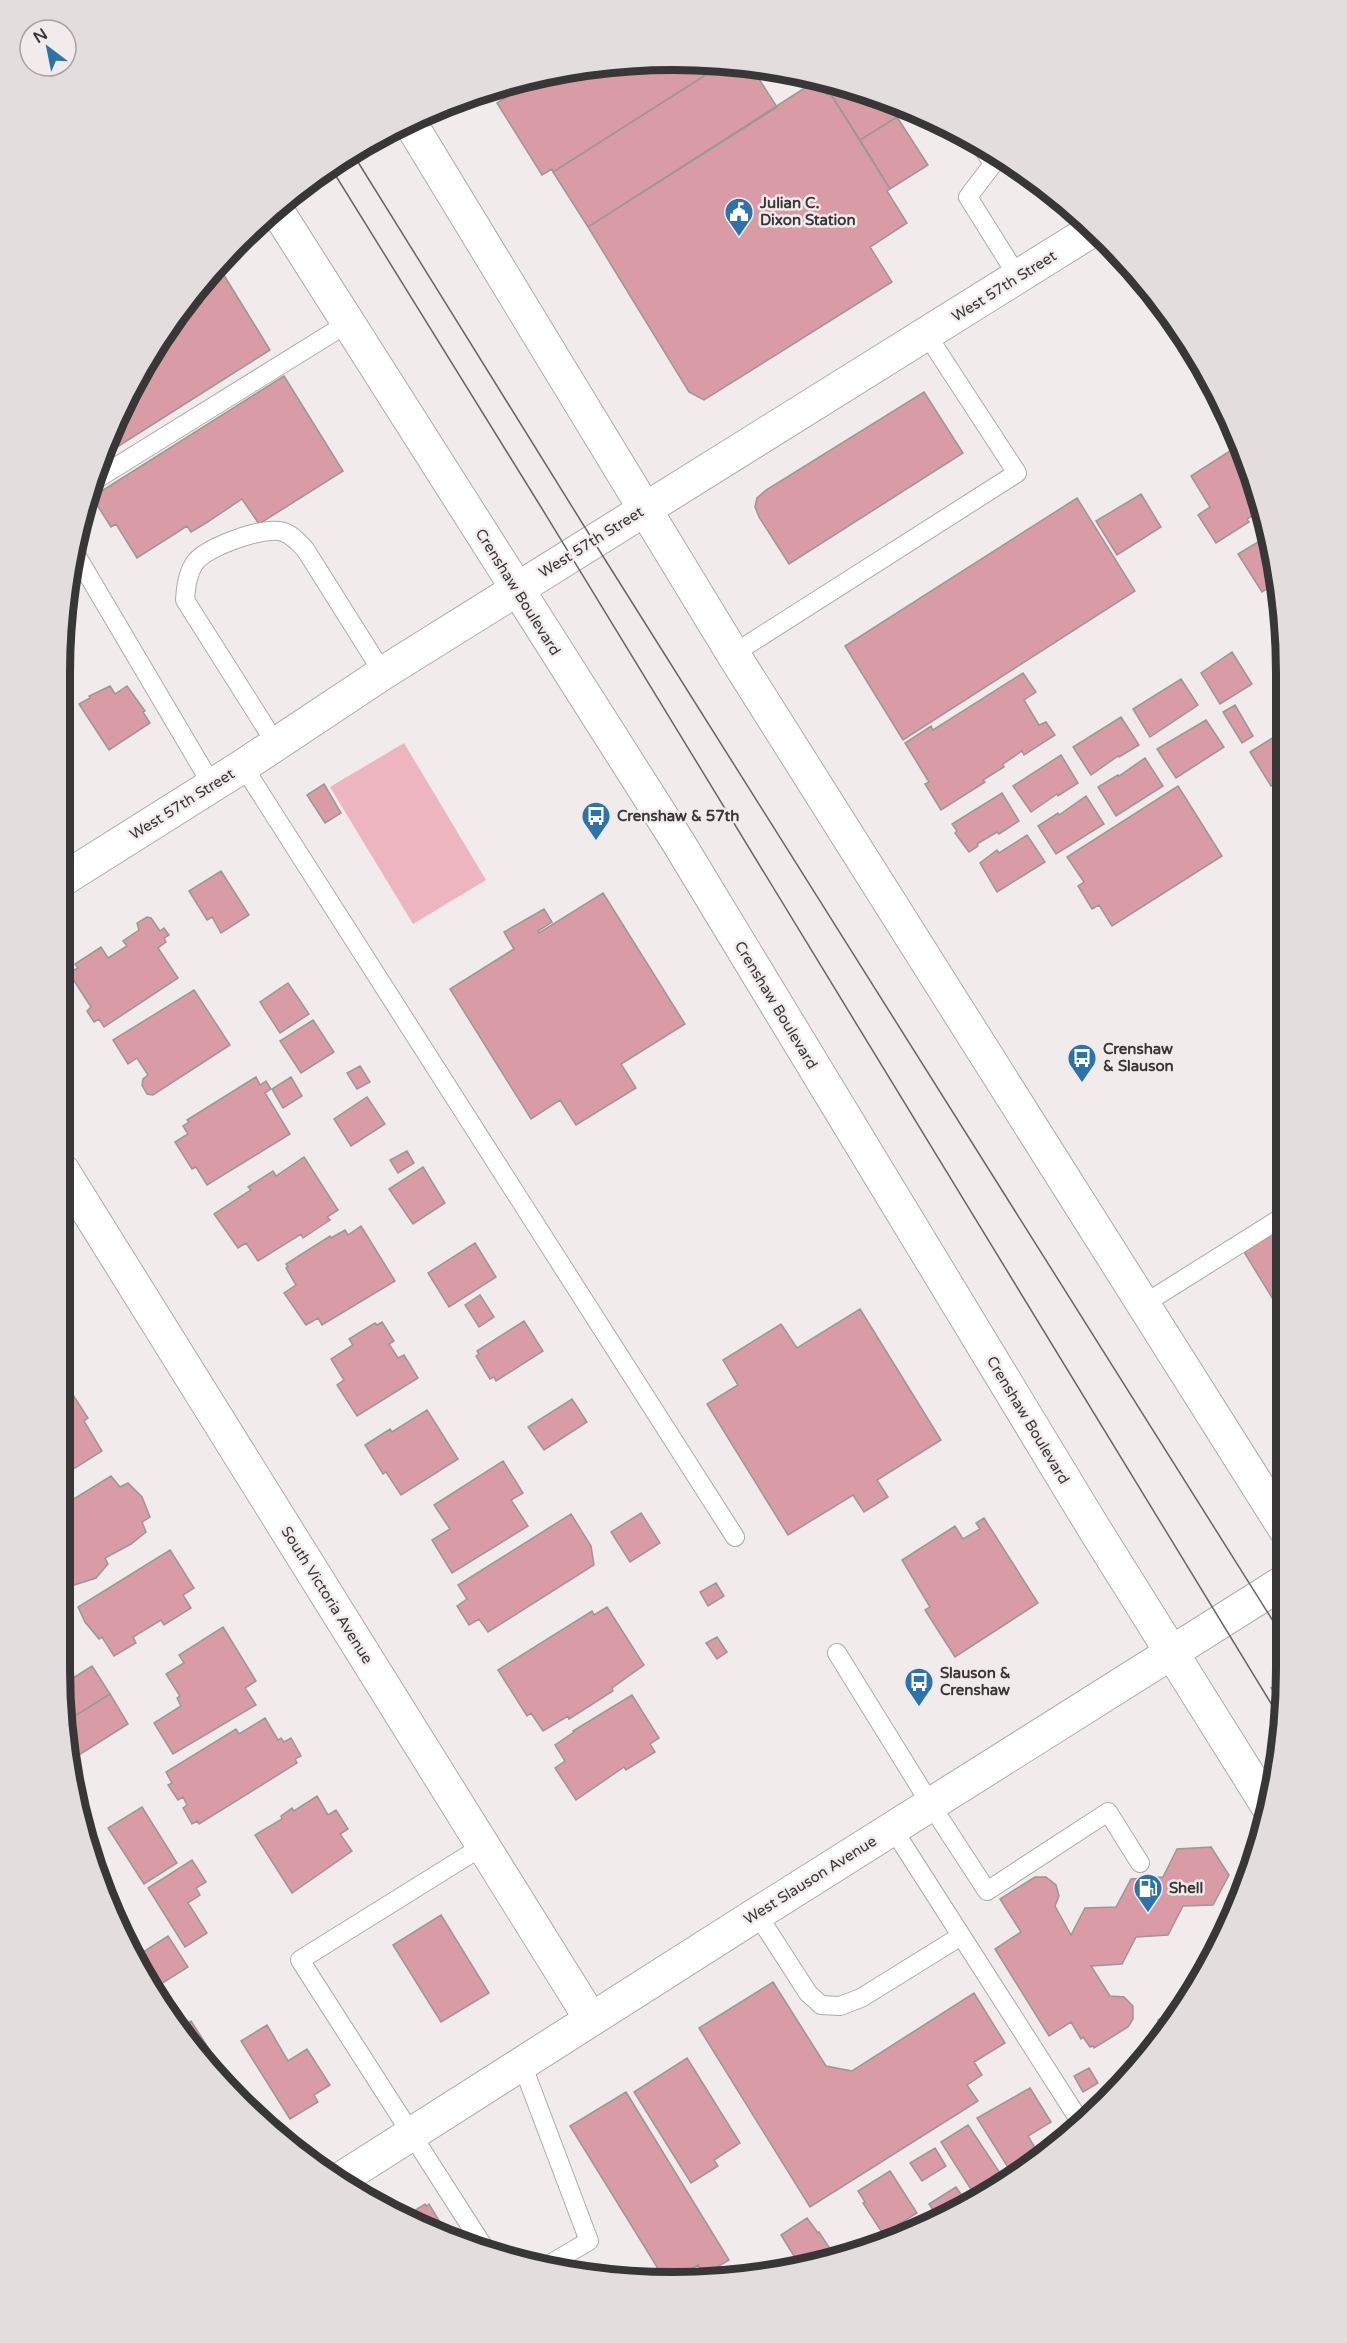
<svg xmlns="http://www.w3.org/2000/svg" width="1347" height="2343" font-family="'Varela Round',sans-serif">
<rect width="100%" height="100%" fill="#f2ebec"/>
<path fill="#edb5bf" d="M404 743 486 880 413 924 330 787Z"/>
<path fill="#d99ba6" stroke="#9c9696" stroke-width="1.5" d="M634 61 723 64 553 172 552 169 542 175 497 103 508 96 506 93 530 78Z
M723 64 750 65 777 107 588 227 553 172Z
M530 78 506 93 501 86 515 81Z
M817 80 827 95 830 93 890 189 887 191 907 223 870 247 892 282 704 400 689 392 588 227Z
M841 86 871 93 886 100 897 117 860 140 830 93Z
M897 117 928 165 890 189 860 140Z
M217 264 270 350 106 454 142 366Z
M284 376 343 471 259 524 242 499 206 523 191 532 187 526 137 558 116 524 111 527 92 497Z
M924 392 963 453 789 564 759 517 755 507 757 498 766 490Z
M1239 445 1254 476 1262 510 1247 519 1249 522 1216 543 1198 515 1210 507 1191 476Z
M1141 494 1161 527 1117 555 1096 521Z
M1077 498 1135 591 903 740 845 646Z
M1268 536 1282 594V600L1273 585 1262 592 1238 554Z
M1232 652 1252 684 1220 704 1201 673Z
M1023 673 1036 692 1024 700 1039 725 1046 722 1055 735 1024 755 1022 751 1003 764 1004 767 983 780 985 782 941 810 925 784 929 782 905 743 931 726 933 730Z
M1181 679 1198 705 1150 737 1133 709Z
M110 686 115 694 127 686 145 711 143 712 150 723 109 750 79 704 90 698 89 696Z
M1235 705 1253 736 1242 743 1223 712Z
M1121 717 1139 745 1119 757 1118 756 1091 775 1073 747Z
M1206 720 1224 747 1176 778 1157 749Z
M1282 732V779L1271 786 1250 752Z
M1061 755 1078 783 1058 796 1057 794 1031 812 1013 786Z
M1145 758 1163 786 1116 816 1098 787 1118 775 1119 776Z
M324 784 341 813 325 823 307 795Z
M1178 786 1222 856 1112 926 1099 905 1092 909 1078 886 1084 882 1067 857Z
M1002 793 1019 821 999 834 997 832 977 844 978 846 969 852 955 833 957 831 952 824Z
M1086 796 1104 824 1056 854 1038 826 1058 813 1059 815Z
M1027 835 1045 862 997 892 980 863 997 850 999 853Z
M221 871 249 915 221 933 212 917 207 920 189 891Z
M603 893 685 1024 621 1064 636 1088 576 1125 560 1100 531 1119 450 989 514 949 504 932 544 909 552 922 538 931 539 933Z
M147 917 151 918 160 931 164 928 169 935 164 938 166 942 158 948 178 978 104 1027 99 1019 94 1022 87 1011 91 1007 69 973 78 968 75 964 101 947 108 958 127 946 123 941 139 930 137 923Z
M288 983 309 1014 280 1033 260 1002Z
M194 990 230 1045 153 1095 147 1094 142 1085 143 1079 148 1075 137 1058 128 1064 113 1040Z
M313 1020 334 1052 301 1073 280 1041Z
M360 1066 370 1082 357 1089 347 1073Z
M256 1077 260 1085 266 1081 271 1089 265 1093 290 1134 207 1185 196 1167 192 1169 175 1142 188 1134 183 1126 189 1122 187 1120Z
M291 1077 302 1096 283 1108 272 1089Z
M367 1097 385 1124 351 1146 334 1119Z
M407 1151 414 1163 398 1173 390 1160Z
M304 1157 338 1210 327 1217 330 1220 303 1238 301 1234 258 1261 246 1243 238 1248 214 1214 251 1190 248 1187 273 1171 276 1176Z
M423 1167 445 1203 413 1224 389 1189Z
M361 1226 395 1281 322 1325 318 1318 306 1325 284 1293 296 1285 286 1268 288 1267 286 1264 330 1236 331 1238 345 1230 348 1235Z
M1284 1227V1317L1244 1252Z
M475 1243 496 1277 449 1307 428 1273Z
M480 1295 494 1317 479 1327 465 1305Z
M860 1309 941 1440 877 1480 888 1497 864 1512 853 1495 788 1535 707 1404 738 1385 723 1360 781 1324 797 1348Z
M524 1321 543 1351 496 1381 494 1377 490 1379 476 1356 479 1354 477 1351Z
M382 1322 394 1341 389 1344 398 1358 404 1355 418 1378 357 1416 337 1385 344 1380 331 1359 353 1345 349 1339 375 1323 377 1325Z
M73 1395 88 1418 84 1421 102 1451 64 1475V1400Z
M572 1399 587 1422 544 1450 528 1427Z
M427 1410 458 1459 401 1495 386 1472 383 1474 365 1445 390 1429 392 1432Z
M503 1461 523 1493 511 1500 528 1526 452 1573 432 1540 450 1529 434 1505Z
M111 1476 120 1487 128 1483 142 1497 150 1517 142 1522 146 1532 131 1544 105 1558 108 1564 96 1578 74 1585 65 1566 64 1505Z
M641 1513 660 1543 630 1562 611 1532Z
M571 1514 591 1546 594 1565 488 1632 479 1619 469 1625 457 1606 467 1599 458 1585Z
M984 1518 1038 1603 955 1657 925 1610 930 1607 902 1560 955 1526 963 1539 980 1529 976 1523Z
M170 1550 194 1588 183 1595 191 1608 164 1625 161 1620 133 1637 136 1643 114 1656 102 1637 99 1639 85 1622 78 1607Z
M716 1583 724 1596 708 1606 700 1592Z
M607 1607 644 1665 612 1688 613 1691 569 1719 568 1716 543 1731 531 1713 527 1716 498 1670 592 1611 594 1615Z
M223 1627 256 1681 245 1688 256 1705 173 1754 154 1723 181 1706 177 1698 180 1696 166 1674 184 1663 179 1655Z
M717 1637 727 1652 717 1659 706 1643Z
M92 1666 110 1694 72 1718 65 1707V1683Z
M110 1694 128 1724 79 1755 65 1733V1722Z
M632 1695 659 1738 650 1744 655 1752 626 1770 624 1767 576 1800 555 1768 565 1761 555 1745 574 1732 573 1731Z
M265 1718 278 1740 281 1738 284 1742 291 1738 301 1756 295 1759 297 1763 199 1824 197 1821 192 1824 183 1808 187 1805 183 1797 178 1800 168 1785 172 1783 166 1772 236 1729 239 1734Z
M317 1796 328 1815 336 1810 348 1829 340 1834 352 1851 292 1893 255 1835 282 1819 281 1816 292 1808 294 1811Z
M142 1807 177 1863 144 1884 108 1828Z
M1211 1847 1229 1875 1213 1905 1183 1906 1168 1935 1136 1937 1122 1964 1091 1966 1110 1996 1124 1997 1133 2006V2019L1128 2027 1094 2048 1093 2046 1090 2047 1083 2037 1081 2039 1071 2022 1049 2036 995 1949 1021 1932 1000 1899 1035 1877H1046L1056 1885 1059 1896 1055 1906 1071 1935 1085 1908 1116 1907 1131 1879 1163 1877 1177 1849Z
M192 1860 206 1882 196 1888 200 1895 188 1903 207 1933 185 1947 148 1888Z
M441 1915 489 1993 441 2022 393 1945Z
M168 1936 188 1967 153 1989 139 1966 142 1964 137 1956Z
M773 1982 826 2066 852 2071 974 1993 1005 2043 974 2062 982 2075 967 2085 978 2101 810 2207 699 2028Z
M1173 2011 1176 2016 1165 2032 1158 2020Z
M191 2021 213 2055 203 2061 178 2029Z
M267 2025 288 2061 307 2049 330 2085 314 2095 318 2102 290 2119 241 2041Z
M687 2058 740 2143 714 2160 718 2166 691 2183 634 2092Z
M1089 2068 1098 2083 1083 2092 1074 2076Z
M1030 2088 1051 2122 1028 2136 1041 2158 1014 2177 977 2118Z
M626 2092 729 2260 704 2275 698 2265 674 2280H665L570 2126Z
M968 2125 1006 2182 979 2202 941 2142Z
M935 2148 946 2166 922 2181 910 2163Z
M890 2171 917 2213 883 2234 863 2203 865 2202 858 2191Z
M956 2187 969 2206 940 2221 929 2204Z
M425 2204 426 2206 429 2204 449 2237 401 2219Z
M807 2218 818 2233 819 2232 836 2258 802 2269 781 2235Z"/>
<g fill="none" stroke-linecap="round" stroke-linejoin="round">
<g stroke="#afa8a9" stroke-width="20">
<path id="service" d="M979 142 993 164 968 197 1018 277
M95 480 348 323
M75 553 212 785
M733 654 1017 473 927 335
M276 744 185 600C186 588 187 575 194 564 203 548 260 528 279 531 290 532 298 542 305 549L383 673
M243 766 735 1537
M1144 1304 1284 1216
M837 1653 931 1805 987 1891 1108 1812 1140 1863
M893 1829 1083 2126
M483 1846 300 1960 487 2252
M757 1914 808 1993 821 2005 840 2006 861 1998 961 1936
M522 2064 589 2241 543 2268"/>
</g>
<g stroke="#afa8a9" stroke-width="35">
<path id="minor" d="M62 880 243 766 383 673 1094 229
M63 1171 591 2019"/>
</g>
<g stroke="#afa8a9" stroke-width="35">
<path id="primary" d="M409 121 733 654 1285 1529
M276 209 678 842 1095 1530 1267 1805
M336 2182 757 1914 1285 1581"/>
</g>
<path stroke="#918c8d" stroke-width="4" stroke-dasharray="1.5 4.5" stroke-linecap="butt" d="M1280 1682 1286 1691
M1271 1689 1286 1679"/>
<use href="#service" stroke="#fff" stroke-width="18"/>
<use href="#minor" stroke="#fff" stroke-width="33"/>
<use href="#primary" stroke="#fff" stroke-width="33"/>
<path stroke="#696566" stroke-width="1.5" d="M353 154 594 542 1285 1640
M331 168 541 507 1283 1723"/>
</g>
<defs>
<g id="civic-pin" transform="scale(1.5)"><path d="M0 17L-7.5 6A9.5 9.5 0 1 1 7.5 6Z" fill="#2d73a7" stroke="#f2ebec"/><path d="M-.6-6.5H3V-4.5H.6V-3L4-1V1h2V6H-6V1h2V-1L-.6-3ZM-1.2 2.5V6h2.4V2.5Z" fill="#fff"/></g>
<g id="bus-pin" transform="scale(1.5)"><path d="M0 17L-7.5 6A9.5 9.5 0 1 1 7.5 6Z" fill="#2d73a7" stroke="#f2ebec"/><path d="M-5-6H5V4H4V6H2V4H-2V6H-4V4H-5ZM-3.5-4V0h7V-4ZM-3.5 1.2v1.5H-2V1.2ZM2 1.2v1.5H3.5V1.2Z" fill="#fff"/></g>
<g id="fuel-pin" transform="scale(1.5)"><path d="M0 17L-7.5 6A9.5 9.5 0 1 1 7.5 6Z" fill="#2d73a7" stroke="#f2ebec"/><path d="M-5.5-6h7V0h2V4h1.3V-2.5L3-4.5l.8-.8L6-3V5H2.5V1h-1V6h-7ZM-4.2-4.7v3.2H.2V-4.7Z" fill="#fff"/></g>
</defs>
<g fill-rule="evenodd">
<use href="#civic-pin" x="739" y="212"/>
<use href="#bus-pin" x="596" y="816"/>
<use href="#bus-pin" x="1082" y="1058"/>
<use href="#bus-pin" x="919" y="1682"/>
<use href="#fuel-pin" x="1148" y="1888"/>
</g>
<g text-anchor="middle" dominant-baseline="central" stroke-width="5" stroke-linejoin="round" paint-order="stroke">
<g font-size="15" font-weight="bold" fill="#393637" stroke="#f2ebec" text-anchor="start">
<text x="760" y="203">Julian C.<tspan x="760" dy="17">Dixon Station</tspan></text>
<text x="617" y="816">Crenshaw &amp; 57th</text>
<text x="1103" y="1049">Crenshaw<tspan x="1103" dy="17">&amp; Slauson</tspan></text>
<text x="940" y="1673">Slauson &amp;<tspan x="940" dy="17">Crenshaw</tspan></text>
<text x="1169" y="1888">Shell</text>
</g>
<g font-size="15" fill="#393637" stroke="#f2ebec">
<text transform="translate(1004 286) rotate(-32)">West 57th Street</text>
<text transform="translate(591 542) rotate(-32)">West 57th Street</text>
<text transform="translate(518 592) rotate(58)">Crenshaw Boulevard</text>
<text transform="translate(182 804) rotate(-32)">West 57th Street</text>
<text transform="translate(776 1005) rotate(59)">Crenshaw Boulevard</text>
<text transform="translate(1028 1420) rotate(59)">Crenshaw Boulevard</text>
<text transform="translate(327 1595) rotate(58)">South Victoria Avenue</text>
<text transform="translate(810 1880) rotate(-32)">West Slauson Avenue</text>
</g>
</g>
<path d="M0 0H1347V2343H0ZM673 70H673A603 603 0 0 1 1276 673V1669A603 603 0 0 1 673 2272H673A603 603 0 0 1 70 1669V673A603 603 0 0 1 673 70Z" fill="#e3ddde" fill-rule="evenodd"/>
<path fill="none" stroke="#393637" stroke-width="8" d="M673 70H673A603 603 0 0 1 1276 673V1669A603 603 0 0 1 673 2272H673A603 603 0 0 1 70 1669V673A603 603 0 0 1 673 70Z"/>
<g transform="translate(48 48) rotate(328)"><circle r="28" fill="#f2ebec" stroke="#a8a3a4" stroke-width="1.5"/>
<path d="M0-4.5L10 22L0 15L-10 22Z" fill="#2d73a7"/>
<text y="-9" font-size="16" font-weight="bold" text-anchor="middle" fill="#393637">N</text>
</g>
</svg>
